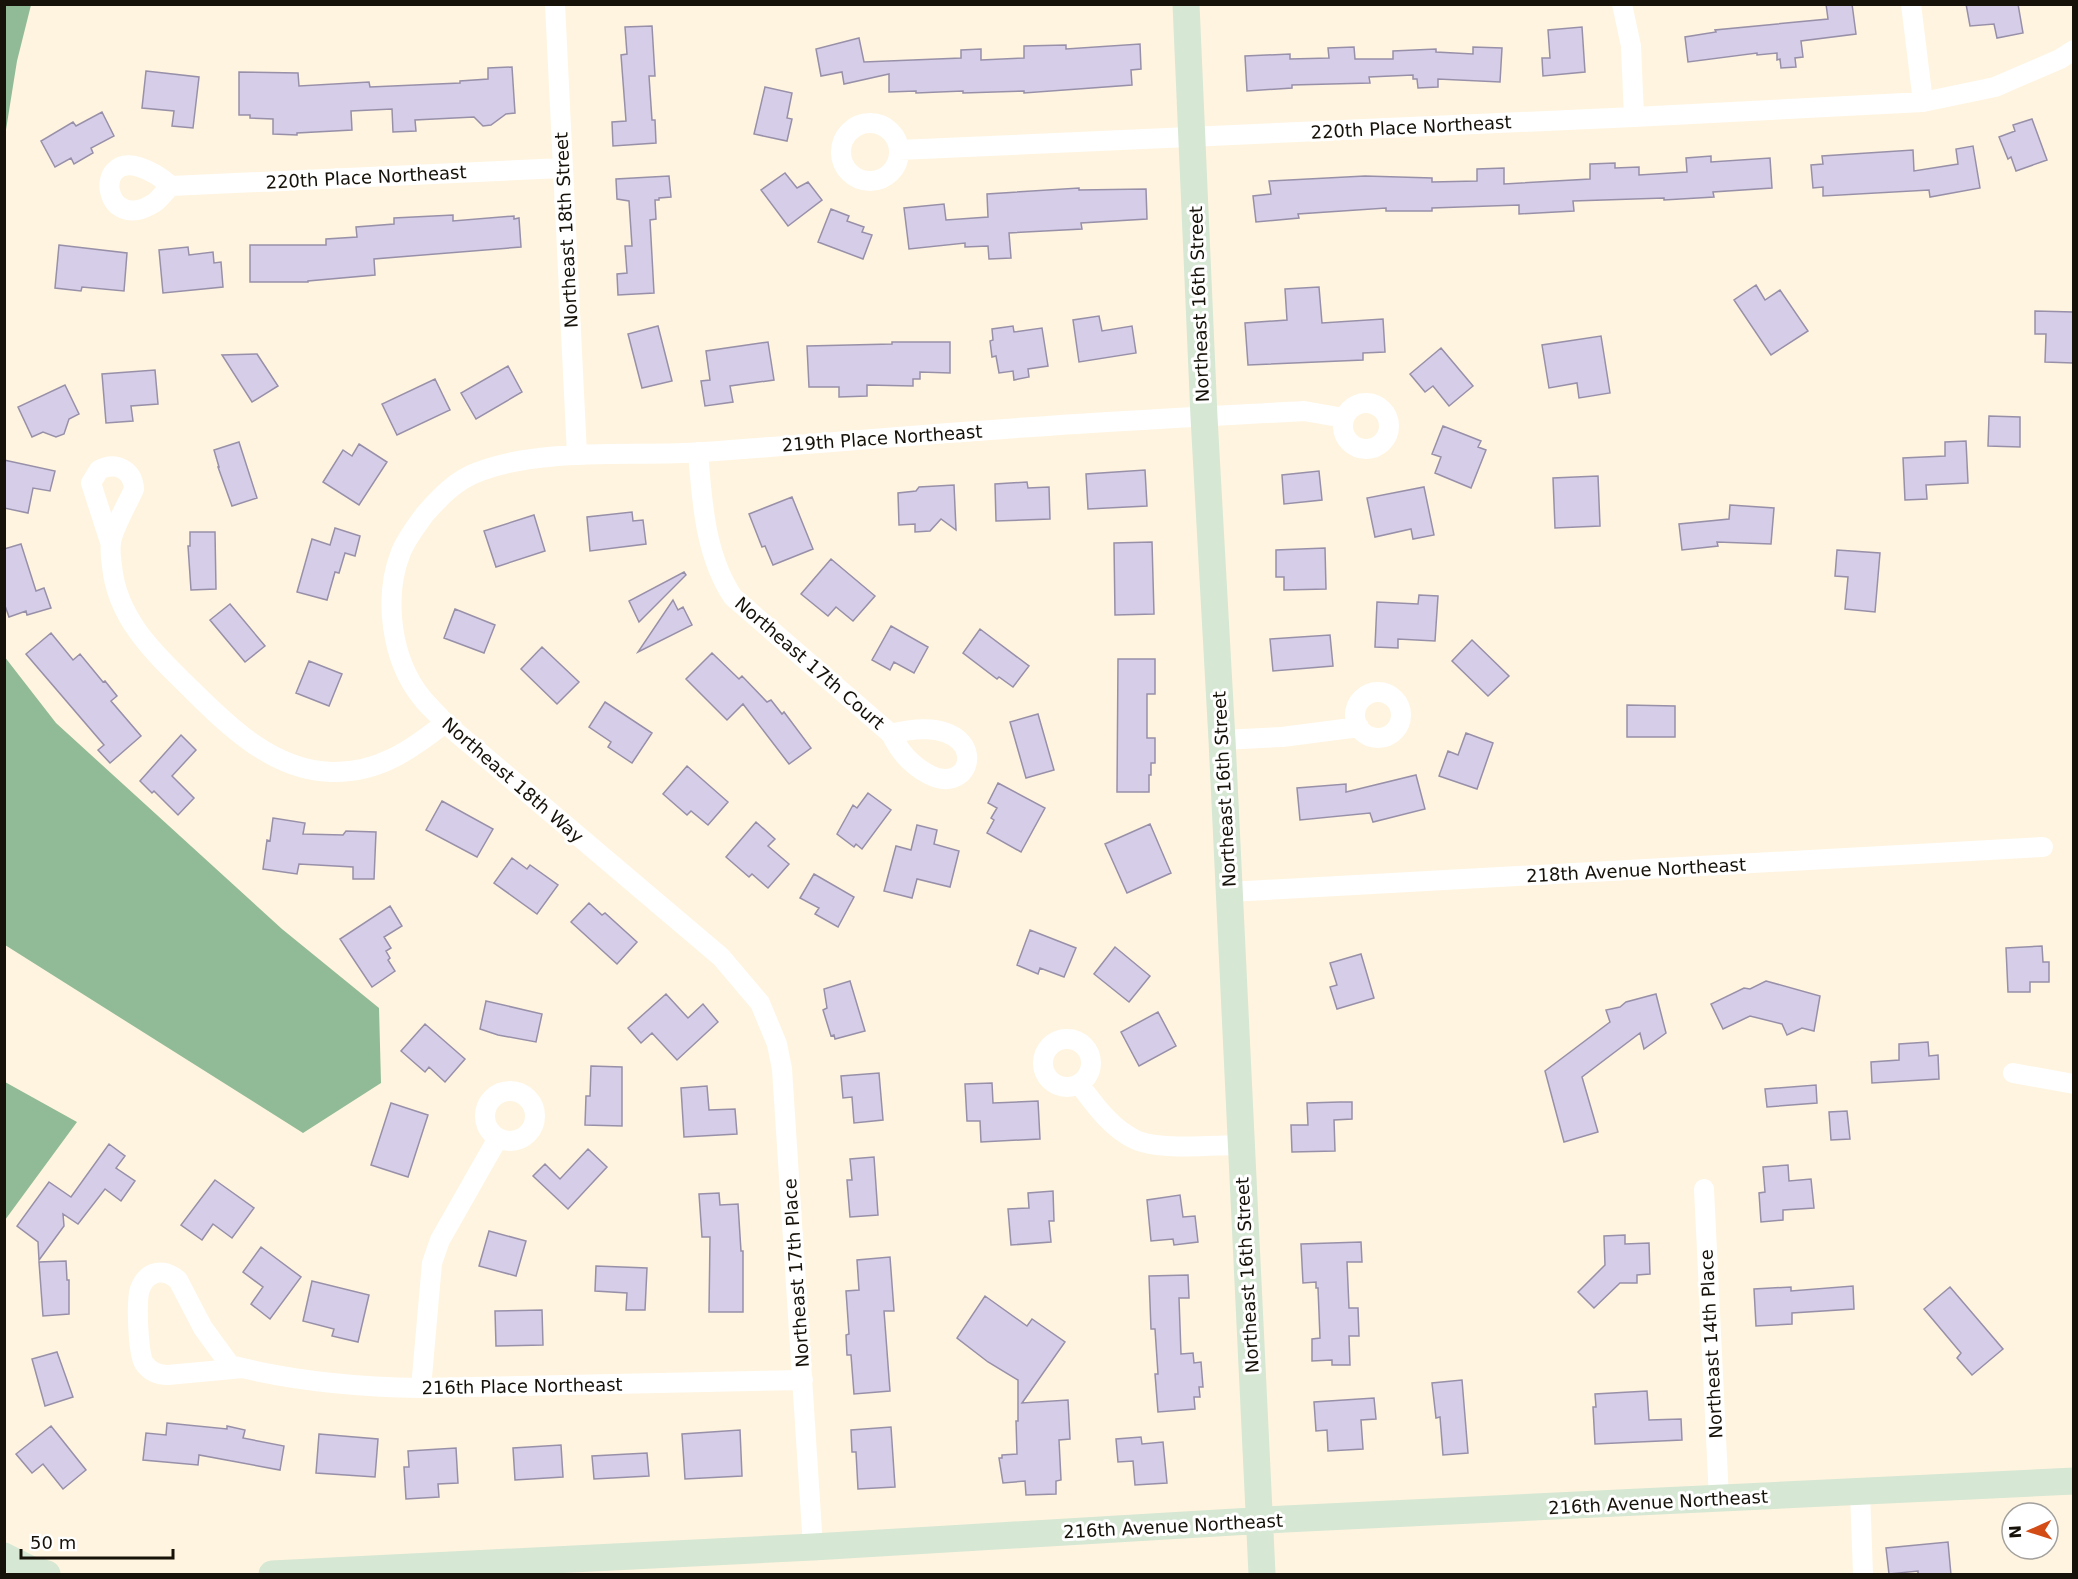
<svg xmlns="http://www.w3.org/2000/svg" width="2078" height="1579" font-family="'DejaVu Sans',sans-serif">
<rect width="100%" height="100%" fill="#fff4df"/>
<path fill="#91bb96" d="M5 4 31 5 17 61 5 136Z
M4 656 56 723 282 929 379 1008 381 1083 303 1133 5 945Z
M5 1082 77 1122 5 1220Z"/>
<path fill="#d6cee9" stroke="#9890a9" stroke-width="1.5" d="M1826 4H1852L1856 34 1801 41 1803 57 1795 58 1796 67 1781 68 1780 59 1777 60V53L1757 55V53L1688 62 1685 37 1716 32 1715 30 1828 19Z
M1966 4H2018L2023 33 1997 38 1994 24 1970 26Z
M652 26 655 76H649L652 120H655L656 143 613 146 612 122 626 121 621 55 627 54 625 27Z
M1582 27 1585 72 1543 76 1542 58H1550L1548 30Z
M859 38 864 62 961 58V50L981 49V60L1024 58V46L1066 45V49L1140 44 1141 69 1131 70 1132 85 1024 93V91L963 93V91L916 93V91L889 92V74L844 84 842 72 821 76 816 49Z
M1354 47 1355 59H1393V51L1436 49V52L1473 54V47L1502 48 1500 82 1438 79V87L1418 88 1417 79H1413V75L1369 77 1370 83 1292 85V88L1247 91 1245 56 1290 54V59L1329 58 1328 48Z
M512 67 515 113 506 114 491 125 483 126 474 117 415 120 416 131 393 132 392 109 351 111 352 130 297 133V135L273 134V119L250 118V115H239V72L298 73 299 86 369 82 370 87 460 83V81L488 79V68Z
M146 71 199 77 193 128 172 126 174 111 142 108Z
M765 87 792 93 787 118 792 119 787 141 754 134Z
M102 112 114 136 91 148 93 153 74 164 71 158 55 167 41 141 73 122 76 126Z
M2032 119 2047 160 2016 171 2011 157 2008 159 1999 137 2015 131 2013 125Z
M1973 146 1980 188 1930 197 1929 190 1823 196V187L1813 188 1811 165 1823 164 1822 156 1913 150 1914 171 1958 164 1956 149Z
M1711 156V162L1770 158 1772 188 1713 192 1714 197 1664 200V198L1573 201 1574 211 1519 214V205L1432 208V211H1386V208L1298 214 1299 218 1256 222 1253 196 1271 194 1269 181 1365 176 1432 178V182L1477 181V169L1504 168V184L1590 179V164L1615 163V168L1639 167V175L1687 172 1686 158Z
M785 173 797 188 808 182 822 200 788 226 761 190Z
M669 176 671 197 659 198V200H655L656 219 650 220 654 293 618 295 617 274 627 273 625 246H632L629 201 617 199 616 179Z
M1079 188V190L1146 189 1147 219 1081 223 1082 229 1009 233 1011 258 989 259 988 246 965 247V243L909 249 904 208 944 204 946 220 988 217 987 194Z
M831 209 849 216 847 221 864 227 862 232 872 235 863 259 818 242Z
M453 215V221L514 216V219L519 218 521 247 374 259 375 275 308 281V282H250V245H326V239L357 237 356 227 394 224V218Z
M59 245 127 253 124 291 82 287 81 291 55 288Z
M188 247 189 255 213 252 214 263 221 262 223 287 163 293 159 250Z
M1756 285 1765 300 1780 290 1808 331 1771 355 1734 300Z
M1319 287 1322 323 1383 319 1385 352 1363 353V360L1248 365 1245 323 1287 320 1285 289Z
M2035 311 2073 312V363L2045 362 2046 334H2035Z
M1099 316 1102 331 1132 326 1136 353 1079 362 1073 320Z
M658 326 672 381 642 388 628 334Z
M1013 326 1014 332 1042 328 1048 366 1028 369 1029 377 1014 380 1013 371 999 373 996 356 992 357 990 341 993 340 992 329Z
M1601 336 1610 393 1579 398 1577 383 1549 388 1542 345Z
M768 342 774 380 730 386 733 402 705 406 701 381 710 380 706 351Z
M892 342H950V373L920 372V379H913V386L867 385V396L839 397V387H809L807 346 892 344Z
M1441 348 1473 386 1449 406 1433 386 1425 392 1410 374Z
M257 354 278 386 252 402 222 355Z
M508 366 522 392 476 419 461 393Z
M155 370 158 404 131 406 133 421 106 423 102 374Z
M435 379 450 410 397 435 382 404Z
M65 385 79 414 69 419 64 434 56 437 43 432 32 437 18 407Z
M1989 416 2020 417V447L1988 446Z
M1443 426 1481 441 1478 447 1486 450 1471 488 1435 473 1441 457 1432 454Z
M1966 441 1968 483 1926 485 1927 499 1905 500 1903 458 1945 456V442Z
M239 442 257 498 232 506 218 467H219L214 450Z
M359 444 387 462 359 505 323 482 343 450 352 456Z
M4 460 55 471 50 491 33 488 28 513 4 508Z
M1145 470 1147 506 1088 509 1086 474Z
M1319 471 1322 500 1284 504 1282 475Z
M1598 476 1600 526 1555 528 1553 478Z
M1027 482 1028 488 1049 487 1050 519 996 521 995 484Z
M954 485 956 530 941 519 930 531 915 532V524L899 525 898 493 916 491 919 487Z
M1424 487 1434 535 1413 539 1411 529 1375 537 1367 498Z
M792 497 813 549 773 565 765 546 762 547 749 514Z
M1730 505 1774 508 1771 544 1717 542 1718 546 1682 550 1679 524 1729 519Z
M632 512 633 521 643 520 646 544 590 551 587 517Z
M534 515 545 551 496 567 484 531Z
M335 528 360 536 355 556 345 553 339 573 335 572 327 600 297 592 312 539 330 545Z
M190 532H215L216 589 191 590 188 546H190Z
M1152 542 1154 614 1115 615 1114 543Z
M21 544 36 591 44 588 51 608 27 615 26 611 9 617 4 603V549Z
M1325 548 1326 589 1284 590V577H1276V550Z
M1837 550 1880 553 1875 612 1845 609 1848 577 1835 576Z
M831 559 875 596 853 621 836 607 828 616 801 594Z
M684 572 686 575 639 622 629 601Z
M1419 595 1438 596 1435 641 1398 639V648L1375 647 1377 602 1418 604Z
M673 600 678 610 683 607 692 625 638 652Z
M230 604 265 646 245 662 210 620Z
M455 609 495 625 484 653 444 638Z
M891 626 928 647 914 673 894 662 890 670 872 660Z
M980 629 1029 666 1013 687 999 677 997 679 963 653Z
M51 633 73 660 80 654 103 682 105 681 117 696 111 701 141 736 110 763 98 750 104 745 26 654Z
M1330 635 1333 666 1273 671 1270 639Z
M1472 640 1509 676 1488 696 1452 661Z
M542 647 579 682 557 704 521 669Z
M712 653 739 679 742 676 767 702 771 700 782 714 784 712 811 748 789 764 743 704 727 720 686 679Z
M1118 659H1155V694H1147V738H1155V763H1151V775H1149V792H1117Z
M309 661 342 674 329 706 296 693Z
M605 702 652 733 632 763 608 747 611 742 589 727Z
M1627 705 1675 706V737H1627Z
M1038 714 1054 770 1026 778 1010 722Z
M1466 733 1493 743 1477 789 1439 776 1448 751 1458 755Z
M181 735 196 750 172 776 194 798 178 815 154 791 152 793 140 781Z
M687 766 728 802 708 825 691 811 687 815 663 794Z
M1416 775 1425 809 1373 822 1370 813 1300 820 1297 788 1346 784V792Z
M998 783 1045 808 1021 852 987 833 994 820 991 818 997 808 988 803Z
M868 793 891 810 862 849 856 844 854 847 837 834 853 805 857 808Z
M442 801 493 829 477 857 426 830Z
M273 818 305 823 303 834 343 835 346 831 376 832 374 879H353V867L299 864 297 874 263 869 267 840 270 841Z
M756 822 775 839 768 846 789 864 768 888 752 874 749 877 726 857Z
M1150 824 1171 873 1127 893 1105 844Z
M917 825 937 830 934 844 959 851 950 887 917 879 912 898 884 891 896 846 911 850Z
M512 858 527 869 530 865 558 885 537 914 494 883Z
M814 874 854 897 838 927 815 914 819 908 800 898Z
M589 903 602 915 605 913 637 942 617 964 571 922Z
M390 906 402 926 384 937 391 948 386 951 390 958 388 960 395 971 372 987 340 939Z
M1030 930 1076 948 1064 977 1040 968 1038 974 1017 965Z
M2042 946 2043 962H2049V982H2030V992H2008L2006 948Z
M1115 947 1150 976 1129 1002 1094 974Z
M1361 954 1374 998 1337 1009 1330 987 1337 985 1330 963Z
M850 981 865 1031 835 1039 834 1035 831 1036 823 1010 827 1008 824 989Z
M1766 981 1820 996 1814 1031 1802 1028 1787 1035 1782 1024 1750 1016 1723 1029 1711 1004 1744 988 1750 989Z
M666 994 688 1018 703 1004 718 1022 677 1060 652 1033 641 1043 628 1028Z
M1656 994 1666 1033 1644 1049 1640 1033 1582 1077 1598 1132 1564 1142 1545 1071 1610 1022 1606 1010 1620 1007 1626 1002Z
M486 1001 542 1014 536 1042 498 1035 480 1029Z
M1158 1012 1176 1046 1139 1066 1121 1032Z
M425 1024 465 1059 445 1082 429 1067 425 1072 401 1051Z
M1928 1042 1929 1056 1938 1055 1939 1079 1872 1083 1871 1062 1899 1060V1044Z
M591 1066 622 1067V1126L585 1125 586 1096H590Z
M879 1073 883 1120 854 1123 852 1097 843 1098 841 1076Z
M992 1083 993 1103 1038 1101 1040 1139 981 1142 980 1121H967L965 1084Z
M1816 1085 1817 1103 1767 1107 1765 1089Z
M707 1086 709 1110 735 1109 737 1134 684 1137 681 1088Z
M1340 1102H1352V1119L1334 1120 1335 1151 1292 1152 1291 1125H1308L1307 1103Z
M391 1103 428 1115 408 1177 371 1165Z
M1847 1111 1850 1139 1831 1140 1829 1112Z
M109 1144 125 1156 116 1168 135 1181 121 1201 105 1189 78 1224 63 1214 64 1226 39 1260 38 1242 17 1226 49 1182 71 1197Z
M588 1149 607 1167 568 1209 533 1176 545 1164 560 1179Z
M874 1157 878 1215 850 1217 847 1180H852L850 1159Z
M1788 1165 1789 1181 1811 1179 1814 1208 1783 1210V1220L1761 1222 1759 1193 1765 1192 1763 1167Z
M215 1180 254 1208 232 1238 213 1224 202 1240 181 1225Z
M1053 1191 1054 1221H1049L1051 1242 1011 1245 1008 1209 1029 1208 1028 1193Z
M719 1193 720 1205 738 1204 741 1251H743V1312H709L710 1237H702L699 1194Z
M1180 1195 1183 1217 1195 1216 1198 1242 1174 1245 1173 1239 1151 1241 1147 1200Z
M489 1231 526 1241 516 1276 479 1266Z
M1625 1235V1244L1649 1243 1650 1274 1637 1275V1283H1620L1594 1308 1578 1292 1605 1265 1604 1236Z
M1361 1242 1362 1262H1347L1349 1308H1358L1359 1336H1349L1350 1365H1332V1360L1312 1361V1339L1320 1338 1318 1288H1316V1282L1303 1283 1301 1244Z
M261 1247 301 1277 270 1319 251 1304 263 1287 243 1272Z
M890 1257 894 1311H884L890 1391 854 1394 851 1355H847L846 1335 849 1334 846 1291 859 1290 857 1260Z
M66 1261 67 1280H69V1314L43 1316 39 1262Z
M596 1266 647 1268 645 1310H626L627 1293 595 1291Z
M1188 1275 1189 1298H1179L1181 1354 1193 1353 1194 1363 1201 1362 1203 1387H1199L1200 1397H1194L1195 1409 1158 1412 1155 1374H1158L1155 1329H1151L1149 1276Z
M312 1281 369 1295 358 1342 332 1336 334 1329 303 1321Z
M1853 1286 1854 1309 1792 1313V1324L1756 1326 1754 1289 1791 1287V1291Z
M1950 1287 2003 1349 1972 1375 1957 1358 1961 1353 1924 1309Z
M985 1296 1027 1326 1032 1319 1065 1342 1022 1403 1068 1400 1070 1439 1059 1440 1061 1480 1056 1481V1494L1026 1495 1025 1481 1003 1483 999 1458H1002V1455L1017 1454 1016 1421H1018V1380L988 1362 957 1338Z
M542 1310 543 1345 496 1346 495 1311Z
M57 1352 73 1397 45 1406 32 1359Z
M1462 1380 1468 1453 1443 1455 1440 1417 1436 1418 1432 1383Z
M1647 1391 1649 1420 1681 1419 1682 1440 1595 1444 1593 1407H1596L1595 1394Z
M1374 1398 1376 1419 1361 1420 1363 1449 1328 1451 1327 1430 1316 1431 1314 1402Z
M167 1423 227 1429V1426L245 1430 243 1438 284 1446 280 1470 199 1455 198 1465 143 1460 146 1433 166 1435Z
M51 1426 86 1470 63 1489 43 1464 32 1473 16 1454Z
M891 1427 895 1487 858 1489 856 1452H852L851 1430Z
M740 1430 742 1476 685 1479 682 1434Z
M319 1434 378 1439 375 1477 316 1473Z
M1141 1437 1142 1444 1163 1442 1167 1483 1135 1485 1133 1461 1118 1462 1116 1439Z
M561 1445 563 1477 515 1480 513 1448Z
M456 1448 458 1483 438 1484 439 1497 406 1499 404 1467H409L408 1451Z
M647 1453 649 1476 594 1479 592 1456Z
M1948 1542 1951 1575H1918V1571L1889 1574 1886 1548Z"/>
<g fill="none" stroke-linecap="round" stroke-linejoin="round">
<path stroke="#fff" stroke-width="20" d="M555 4 577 455
M1622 4 1631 46 1634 117
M1911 4 1923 102
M841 152a29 29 0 1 1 58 0a29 29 0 1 1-58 0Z
M899 150 1634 117 1923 102 1995 87 2060 59 2074 50
M171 186C165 191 160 199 154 203 104 235 92 153 139 167 152 171 161 177 171 186L562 168
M1343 426a23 23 0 1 1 46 0a23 23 0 1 1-46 0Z
M698 452C702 502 705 555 733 597L891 734C900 752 910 764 928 774 979 801 993 708 891 734
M110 542 91 483 99 470C116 461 133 470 134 489 128 503 112 530 111 543 110 550 111 559 112 566 117 619 155 654 191 689 229 727 274 771 332 772 378 773 411 750 445 723
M1355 715a23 23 0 1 1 46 0a23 23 0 1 1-46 0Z
M1222 740 1282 737 1359 727
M1229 892 2043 847
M1043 1063a24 24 0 1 1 48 0a24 24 0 1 1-48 0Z
M2013 1073 2074 1084
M1079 1084C1095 1105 1111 1128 1134 1139 1157 1151 1214 1145 1240 1145
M485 1116a25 25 0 1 1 50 0a25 25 0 1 1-50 0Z
M1704 1189 1719 1499
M243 1368 168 1375C159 1375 150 1372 144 1363 138 1354 136 1300 140 1289 143 1281 148 1275 156 1273 165 1271 171 1274 178 1280L203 1328 230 1365C292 1381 356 1387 421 1388L803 1380
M421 1388 432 1263 440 1240 498 1138
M1860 1492 1863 1574
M813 1547 782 1069 777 1044 760 1003 721 957 445 723C438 714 429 707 422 698 391 660 383 597 401 552 407 538 416 526 425 514 440 497 456 480 478 472 542 447 634 457 703 452 818 444 933 433 1048 426 1133 420 1218 416 1304 411L1344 418"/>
<path stroke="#d6e7d4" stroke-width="27" d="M1186 4 1204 417 1222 740 1262 1574
M4 1556 30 1569 47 1574
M272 1574 813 1547 1285 1519 2074 1481"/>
</g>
<g text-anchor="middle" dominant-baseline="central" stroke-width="6" stroke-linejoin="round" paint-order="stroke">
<g font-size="18" fill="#161209" stroke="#fff">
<text transform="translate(1411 127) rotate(-3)">220th Place Northeast</text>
<text transform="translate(366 177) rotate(-3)">220th Place Northeast</text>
<text transform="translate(566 230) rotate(-93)">Northeast 18th Street</text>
<text transform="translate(1199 304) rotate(-92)">Northeast 16th Street</text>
<text transform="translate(882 438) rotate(-4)">219th Place Northeast</text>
<text transform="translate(810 663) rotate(41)">Northeast 17th Court</text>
<text transform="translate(513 780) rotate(41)">Northeast 18th Way</text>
<text transform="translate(1224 789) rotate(-93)">Northeast 16th Street</text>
<text transform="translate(1636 870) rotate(-3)">218th Avenue Northeast</text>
<text transform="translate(796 1273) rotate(-94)">Northeast 17th Place</text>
<text transform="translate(1247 1275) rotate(-93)">Northeast 16th Street</text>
<text transform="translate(1711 1344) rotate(-93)">Northeast 14th Place</text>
<text transform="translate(522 1386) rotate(-1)">216th Place Northeast</text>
<text transform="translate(1658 1502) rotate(-3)">216th Avenue Northeast</text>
<text transform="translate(1173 1526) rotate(-3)">216th Avenue Northeast</text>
</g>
</g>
<rect width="2078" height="1579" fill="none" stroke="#161209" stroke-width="12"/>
<g transform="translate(2030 1531) rotate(267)"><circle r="28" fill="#ffffff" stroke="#a2a09d" stroke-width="1.5"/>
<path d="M0-4.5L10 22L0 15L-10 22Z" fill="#d34c16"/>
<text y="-9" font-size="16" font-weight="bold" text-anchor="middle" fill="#161209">N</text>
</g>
<path d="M21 1549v9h152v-9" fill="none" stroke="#161209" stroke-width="3"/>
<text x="30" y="1549" font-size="18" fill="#161209" stroke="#ffffff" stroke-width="4.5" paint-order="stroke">50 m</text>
</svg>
